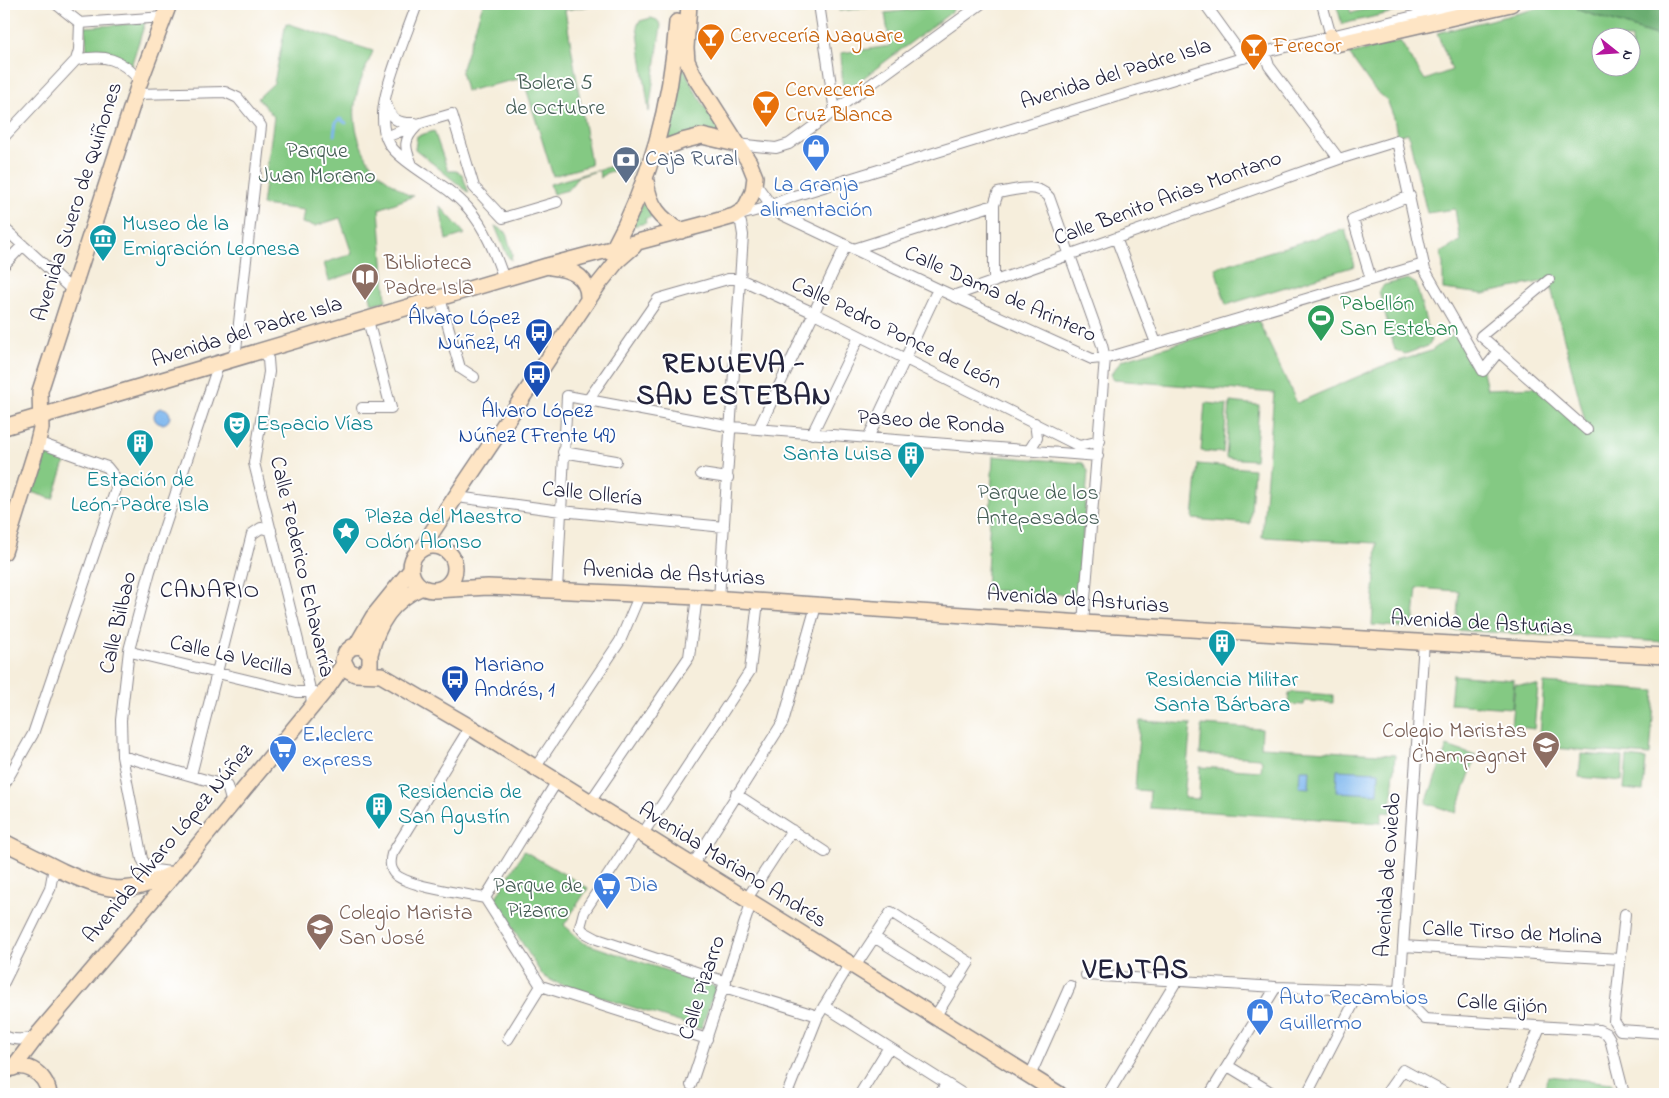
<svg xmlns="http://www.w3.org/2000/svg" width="1669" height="1098" font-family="'Indie Flower',sans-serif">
<rect width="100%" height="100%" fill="#fff"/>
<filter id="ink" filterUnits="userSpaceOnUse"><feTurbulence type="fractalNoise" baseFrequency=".02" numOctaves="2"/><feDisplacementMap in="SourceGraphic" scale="10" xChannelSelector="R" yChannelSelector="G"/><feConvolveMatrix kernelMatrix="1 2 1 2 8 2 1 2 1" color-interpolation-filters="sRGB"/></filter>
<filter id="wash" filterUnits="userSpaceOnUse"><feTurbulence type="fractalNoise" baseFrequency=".0096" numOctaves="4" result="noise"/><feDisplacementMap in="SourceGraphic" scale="20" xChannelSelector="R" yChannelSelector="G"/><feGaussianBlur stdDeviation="1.12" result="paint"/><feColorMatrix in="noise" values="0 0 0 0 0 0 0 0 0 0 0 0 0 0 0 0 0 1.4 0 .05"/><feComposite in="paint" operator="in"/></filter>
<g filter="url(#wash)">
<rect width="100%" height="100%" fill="#f6eedc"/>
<path fill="#84c983" stroke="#53765f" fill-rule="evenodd" d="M483 4H602L565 10 591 165 553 176 523 78 466 91 461 71Z
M839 4H874V7L839 11Z
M928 4H952L953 11 843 93 841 53 890 46 885 13 928 8Z
M1336 4H1348L1351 13 1386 4H1429L1342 24Z
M1556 4H1576L1578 10 1665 38V642L1452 630 1457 615 1459 591 1417 588 1413 628 1372 625 1377 543 1262 537 1274 393 1114 380 1111 374 1122 360 1258 320 1297 403 1380 367 1431 351 1460 330 1483 371 1487 389 1539 387 1586 425 1549 280 1483 294 1443 289V264L1440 253 1460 241 1455 209 1427 213 1408 133 1397 136 1394 118 1387 100 1374 89 1349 54 1400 41 1425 80 1452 70 1437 33ZM1602 38H1632V68H1602Z
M651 18 657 20 661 25 649 112 637 26 640 21Z
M145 23 131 66C119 54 103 48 87 51L85 27Z
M286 23 373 51C367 66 359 82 356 98 351 122 360 154 377 171 386 180 398 187 408 195L414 196 379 209 386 301 372 304 365 274 367 268 329 281 324 263 352 254 340 218 315 226 302 223 304 210 262 205 274 117 258 98 274 83Z
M680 60 695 91 722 134 672 139 665 137Z
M434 131 448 171H456L462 174 469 193 415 149 417 136Z
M636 159 629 176 622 168 606 173 600 178 599 170 578 177 568 190 553 194 550 184Z
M644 200 652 217 645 219 646 223 632 226Z
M440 206 465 234 446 240Z
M495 226 506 232 512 254 511 260 507 255Z
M1345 229 1355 266 1226 305 1215 268Z
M1408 279 1416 284 1431 341 1428 346 1405 354 1395 350 1379 291 1384 285Z
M1230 402 1259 405 1255 460 1226 458Z
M1205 403 1227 405 1223 453 1201 451Z
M47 455 66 459 53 499 31 492 42 457Z
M993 456 1083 463 1088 471 1078 595 986 590Z
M1198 464 1254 469 1250 524 1193 519Z
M1453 675 1514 680 1512 708 1450 704Z
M1544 683 1655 691 1650 755 1539 747Z
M1515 684 1538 686 1534 729 1511 726Z
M1292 692 1333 695V703L1305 701 1304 705 1288 704 1289 693Z
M1140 721 1191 724 1184 798 1199 799 1200 767 1261 771 1262 761 1260 758 1200 754 1202 725 1262 729 1261 747 1395 755 1391 813 1382 812 1381 823 1149 808 1150 791 1135 790Z
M1447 746 1476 756 1456 813 1426 803Z
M1581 754 1623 757 1622 781 1579 777Z
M1627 757 1646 759 1643 791 1624 789Z
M524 851 588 888 564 925 584 943 716 987 701 1029 554 982 542 975 495 899Z
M1549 1076 1612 1083 1614 1094H1542Z"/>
<path fill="#6bad71" stroke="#466856" d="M1576 4H1665V38L1578 10Z"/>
<path fill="#7db6ee" stroke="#506c94" d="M154 416a8 8 0 1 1 16 0a8 8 0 1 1-16 0Z
M1300 770H1310L1309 788 1299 787Z
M1337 770 1379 772 1378 794 1336 792Z"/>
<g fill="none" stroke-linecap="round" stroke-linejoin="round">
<path stroke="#7db6ee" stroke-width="3" d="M334 135 336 122 340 119 346 123
M336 146 344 153 349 147"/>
</g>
</g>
<g filter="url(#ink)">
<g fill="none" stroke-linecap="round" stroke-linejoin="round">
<g stroke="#8c888c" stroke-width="12">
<path id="street" d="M56 4 80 23 164 17
M417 4C408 31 382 90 383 117 383 128 385 140 393 149 413 171 446 183 468 208 486 229 495 253 504 279
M819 4 835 112
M1205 4 1244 58
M1322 4 1331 36
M1265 53 1269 66 1339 159
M76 60 79 50 80 23
M136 94 225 92 238 98 261 126 236 350 231 359
M386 103C390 119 398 124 415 123
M4 137 76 60C105 54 121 58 140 81
M386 137 421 123 452 114 474 187 503 218 557 202
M736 144 776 148 789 144 981 4
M411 162C404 147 404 139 416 127
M755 183 776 212 938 289 1092 359 1110 357 1424 264
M740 215 762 209 794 196 1252 55 1464 4
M4 228 72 290
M1116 238 1156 343
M854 249 994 205
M4 265 23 245
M1371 279 1353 219 1410 196
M1549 280 1481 336 1587 430
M994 282V205L998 193C1016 190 1037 182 1049 197L1102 345 1105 358 1083 623
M953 296 1339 159 1397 141 1425 270 1483 371 1499 351
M440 298 460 368 474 377
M261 350 268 359 269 372 254 463 311 693 312 706
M588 400 658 299 728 279H740L814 313 1079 446 1100 441
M362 408H391L368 320
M759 428 846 245
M812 434 859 337
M868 438 938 289
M1030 449 1037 438 1035 423
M563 452 616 461
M701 474 728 478
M457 497 561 511 724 527
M557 590 567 396 732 427 1098 456
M719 599 743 235 741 223 734 216
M129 650 135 653 297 692H315
M470 727 392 854C390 861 390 870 396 875 411 887 464 894 485 898L541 986
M122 756 227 786 232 804
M535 768 620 641 640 594
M191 775 252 534 261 528 271 530
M4 785 33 734 116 489 115 477 107 467 37 442
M736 794 825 852
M590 802 689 657 697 597
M637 831 584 912 580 927 584 932 597 939 726 982
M642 835 750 671 758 601
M692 866 783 722 816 606
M170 872 148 869 142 859 122 756 121 720 129 650 150 571 219 363
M485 898 557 781
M746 900 792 830
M1625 914 1614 1021 1620 1030 1665 1033
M874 937 954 987
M1403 946 1620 959
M854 968 891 912 969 962 935 1017
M1086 975 1276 987 1400 991
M4 982 50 889 54 867
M541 986 707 1039
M724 987 818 1016
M1400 991 1424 642
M1400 991 1404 998 1425 1019 1599 1030 1607 1034 1610 1039 1624 1094
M824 1006 963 1094
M4 1036C15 1041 27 1040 38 1035
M508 1039 541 986
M1228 1066 1274 1094
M1030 1076 1070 986
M691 1085 751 903
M787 1094 818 1016 849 965
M860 1094 889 1047
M940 1094 946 1084
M1108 1094 1177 980
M1210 1094 1276 987
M1307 1094 1361 989
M1386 1094 1403 1070 1447 1094
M1511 1094 1540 1027"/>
</g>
<g stroke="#8c888c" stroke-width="18">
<path id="secondary" d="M1331 36 1336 44 1511 4
M655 151 682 141 702 136 736 144
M646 181C649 206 660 219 681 231
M611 253C651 180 671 106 677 22
M551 267C569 269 588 275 588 297
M4 427 547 266 713 222 734 216 744 210 753 192 755 177 749 162 693 74 687 61 686 48 689 4
M411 568a22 22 0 1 1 44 0a22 22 0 1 1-44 0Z
M424 547 432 532 598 285 618 260 634 246
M4 552 35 453 41 428 40 391 139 84 169 4
M435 590 488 587 697 597 1083 623 1665 656
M356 646 373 617 411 570
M370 654C378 623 392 600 422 587
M363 673 370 666V654L361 646 352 647 346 652 343 660 348 670 355 674 381 675 470 727 1059 1094
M4 842C23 852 43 861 62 871 106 891 126 897 171 874
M13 1068 40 1032 177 871 328 687 344 664
M4 1072C23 1058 46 1073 49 1094"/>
</g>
<use href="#street" stroke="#fff" stroke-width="10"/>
<use href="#secondary" stroke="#fee5c5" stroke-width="15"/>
</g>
</g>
<defs>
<g id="bar-pin" transform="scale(1.4375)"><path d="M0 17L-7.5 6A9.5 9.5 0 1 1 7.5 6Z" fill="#e8710a" stroke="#fff"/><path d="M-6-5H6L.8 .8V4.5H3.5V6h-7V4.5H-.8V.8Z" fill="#fff"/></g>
<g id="shop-pin" transform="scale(1.4375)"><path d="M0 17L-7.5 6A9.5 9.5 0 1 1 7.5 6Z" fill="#3f7fe0" stroke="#fff"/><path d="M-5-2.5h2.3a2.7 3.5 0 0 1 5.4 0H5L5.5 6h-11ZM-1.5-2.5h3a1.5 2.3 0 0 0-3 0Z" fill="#fff"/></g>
<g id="bank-pin" transform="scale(1.4375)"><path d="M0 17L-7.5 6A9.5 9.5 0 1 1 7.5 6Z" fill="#5c6f8a" stroke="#fff"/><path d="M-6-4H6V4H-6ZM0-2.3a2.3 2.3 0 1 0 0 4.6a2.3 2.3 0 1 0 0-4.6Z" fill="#fff"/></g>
<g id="museum-pin" transform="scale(1.4375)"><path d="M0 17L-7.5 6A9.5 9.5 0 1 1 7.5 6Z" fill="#0f9aa8" stroke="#fff"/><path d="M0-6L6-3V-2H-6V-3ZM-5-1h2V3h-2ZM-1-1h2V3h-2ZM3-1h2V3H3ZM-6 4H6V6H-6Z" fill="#fff"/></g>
<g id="library-pin" transform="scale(1.4375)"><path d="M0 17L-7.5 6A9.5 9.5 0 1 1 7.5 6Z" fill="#8d6e63" stroke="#fff"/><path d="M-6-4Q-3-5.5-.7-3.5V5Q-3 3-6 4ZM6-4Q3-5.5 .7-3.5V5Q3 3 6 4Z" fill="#fff"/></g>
<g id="stadium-pin" transform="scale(1.4375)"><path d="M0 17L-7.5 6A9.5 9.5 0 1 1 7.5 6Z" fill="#2e9e5b" stroke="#fff"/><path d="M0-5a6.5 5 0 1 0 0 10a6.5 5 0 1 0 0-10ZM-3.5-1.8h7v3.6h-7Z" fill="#fff"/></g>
<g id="bus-pin" transform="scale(1.4375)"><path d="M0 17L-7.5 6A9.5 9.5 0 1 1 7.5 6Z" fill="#1a4fb4" stroke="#fff"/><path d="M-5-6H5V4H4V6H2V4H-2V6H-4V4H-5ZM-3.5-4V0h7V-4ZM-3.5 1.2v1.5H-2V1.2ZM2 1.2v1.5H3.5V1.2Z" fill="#fff"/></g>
<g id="theatre-pin" transform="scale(1.4375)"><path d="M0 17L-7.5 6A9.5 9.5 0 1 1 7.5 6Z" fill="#0f9aa8" stroke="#fff"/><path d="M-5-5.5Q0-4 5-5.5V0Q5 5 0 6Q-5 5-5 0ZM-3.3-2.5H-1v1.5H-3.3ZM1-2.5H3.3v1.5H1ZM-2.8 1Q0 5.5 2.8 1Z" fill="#fff"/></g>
<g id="building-pin" transform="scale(1.4375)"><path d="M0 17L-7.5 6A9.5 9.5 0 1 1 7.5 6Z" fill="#0f9aa8" stroke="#fff"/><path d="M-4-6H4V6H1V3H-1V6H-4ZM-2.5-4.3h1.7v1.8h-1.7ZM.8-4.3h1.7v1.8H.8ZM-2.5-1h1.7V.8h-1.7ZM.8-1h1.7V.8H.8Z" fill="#fff"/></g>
<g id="sight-pin" transform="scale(1.4375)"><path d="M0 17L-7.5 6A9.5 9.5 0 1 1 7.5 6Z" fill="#0f9aa8" stroke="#fff"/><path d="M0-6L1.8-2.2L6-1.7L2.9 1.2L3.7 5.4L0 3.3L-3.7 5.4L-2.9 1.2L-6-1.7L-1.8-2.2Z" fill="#fff"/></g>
<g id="school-pin" transform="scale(1.4375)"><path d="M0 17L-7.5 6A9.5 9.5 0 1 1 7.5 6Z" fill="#8d6e63" stroke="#fff"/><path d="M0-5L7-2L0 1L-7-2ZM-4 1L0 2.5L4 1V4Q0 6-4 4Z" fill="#fff"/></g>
<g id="supermarket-pin" transform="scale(1.4375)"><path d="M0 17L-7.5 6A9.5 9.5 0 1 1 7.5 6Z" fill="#3f7fe0" stroke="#fff"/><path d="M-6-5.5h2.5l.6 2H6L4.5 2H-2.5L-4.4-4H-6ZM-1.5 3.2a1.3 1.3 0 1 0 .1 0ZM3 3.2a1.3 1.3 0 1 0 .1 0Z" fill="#fff"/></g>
</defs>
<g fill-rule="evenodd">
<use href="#bar-pin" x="711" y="37"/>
<use href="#bar-pin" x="1254" y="47"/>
<use href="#bar-pin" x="766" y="104"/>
<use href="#shop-pin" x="816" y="148"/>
<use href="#bank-pin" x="626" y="160"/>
<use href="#museum-pin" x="103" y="238"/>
<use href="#library-pin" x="365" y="277"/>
<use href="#stadium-pin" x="1321" y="318"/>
<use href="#bus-pin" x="539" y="332"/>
<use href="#bus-pin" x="537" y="374"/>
<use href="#theatre-pin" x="237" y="425"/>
<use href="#building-pin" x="140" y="443"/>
<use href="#building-pin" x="911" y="455"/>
<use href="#sight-pin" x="346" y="531"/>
<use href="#building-pin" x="1222" y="643"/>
<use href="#bus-pin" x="455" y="679"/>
<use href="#school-pin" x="1546" y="745"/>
<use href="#supermarket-pin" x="283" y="749"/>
<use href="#building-pin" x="379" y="806"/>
<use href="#supermarket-pin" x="607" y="886"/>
<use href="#school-pin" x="320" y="927"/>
<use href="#shop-pin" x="1260" y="1012"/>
</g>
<g text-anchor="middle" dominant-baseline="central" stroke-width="4" stroke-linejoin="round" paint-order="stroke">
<g font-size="22" fill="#c56008" stroke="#fff" text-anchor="start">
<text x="730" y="37">Cervecería Naguare</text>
<text x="1273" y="47">Ferecor</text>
<text x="785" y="91">Cervecería<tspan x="785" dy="25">Cruz Blanca</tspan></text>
</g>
<g font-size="22" fill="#22223b" stroke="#fff">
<text transform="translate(1116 75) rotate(-17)">Avenida del Padre Isla</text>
<text transform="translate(1168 199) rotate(-20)">Calle Benito Arias Montano</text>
<text transform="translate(78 202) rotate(-72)">Avenida Suero de Quiñones</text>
<text transform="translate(1000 295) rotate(24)">Calle Dama de Arintero</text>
<text transform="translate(247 333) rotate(-17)">Avenida del Padre Isla</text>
<text transform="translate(896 334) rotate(26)">Calle Pedro Ponce de León</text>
<text transform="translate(931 423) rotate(4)">Paseo de Ronda</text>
<text transform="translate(592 495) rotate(6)">Calle Ollería</text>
<text transform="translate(301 567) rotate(77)">Calle Federico Echavarría</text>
<text transform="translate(674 575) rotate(3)">Avenida de Asturias</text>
<text transform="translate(1078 601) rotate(4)">Avenida de Asturias</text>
<text transform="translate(119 623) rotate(-77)">Calle Bilbao</text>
<text transform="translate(1482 624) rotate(3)">Avenida de Asturias</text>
<text transform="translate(231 657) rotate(13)">Calle La Vecilla</text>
<text transform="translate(169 844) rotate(-50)">Avenida Álvaro López Núñez</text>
<text transform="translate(732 866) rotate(32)">Avenida Mariano Andrés</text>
<text transform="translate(1389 875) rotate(-86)">Avenida de Oviedo</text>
<text transform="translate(1512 934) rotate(3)">Calle Tirso de Molina</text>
<text transform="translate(703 988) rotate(-72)">Calle Pizarro</text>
<text transform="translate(1502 1005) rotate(4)">Calle Gijón</text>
</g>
<g font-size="22" fill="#445c54" stroke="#fff">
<text x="555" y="84">Bolera 5<tspan x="555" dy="25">de Octubre</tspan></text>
<text x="317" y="152">Parque<tspan x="317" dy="25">Juan Morano</tspan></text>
<text x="1038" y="494">Parque de los<tspan x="1038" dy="25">Antepasados</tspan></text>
<text x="538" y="887">Parque de<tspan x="538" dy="25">Pizarro</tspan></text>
</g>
<g font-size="22" fill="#4e5e75" stroke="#fff" text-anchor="start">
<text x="645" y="160">Caja Rural</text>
</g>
<g font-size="22" fill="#366cbe" stroke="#fff" text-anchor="start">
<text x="816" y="186" text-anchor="middle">La Granja<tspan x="816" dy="25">alimentación</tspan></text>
<text x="302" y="736">E.leclerc<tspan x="302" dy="25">express</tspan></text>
<text x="626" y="886">Dia</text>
<text x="1279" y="999">Auto Recambios<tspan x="1279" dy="25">Guillermo</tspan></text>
</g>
<g font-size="22" fill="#0d838f" stroke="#fff" text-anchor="start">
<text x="122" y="225">Museo de la<tspan x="122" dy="25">Emigración Leonesa</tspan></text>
<text x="256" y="425">Espacio Vías</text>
<text x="892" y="455" text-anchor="end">Santa Luisa</text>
<text x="140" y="481" text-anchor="middle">Estación de<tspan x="140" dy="25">León-Padre Isla</tspan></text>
<text x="365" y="518">Plaza del Maestro<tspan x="365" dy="25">Odón Alonso</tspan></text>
<text x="1222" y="681" text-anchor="middle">Residencia Militar<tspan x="1222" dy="25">Santa Bárbara</tspan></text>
<text x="398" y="793">Residencia de<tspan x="398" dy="25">San Agustín</tspan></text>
</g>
<g font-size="22" fill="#785e54" stroke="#fff" text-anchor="start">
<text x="384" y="264">Biblioteca<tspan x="384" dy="25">Padre Isla</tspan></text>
<text x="1527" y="732" text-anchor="end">Colegio Maristas<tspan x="1527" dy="25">Champagnat</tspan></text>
<text x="339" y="914">Colegio Marista<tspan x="339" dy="25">San José</tspan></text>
</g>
<g font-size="22" fill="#27864d" stroke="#fff" text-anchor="start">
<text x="1340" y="305">Pabellón<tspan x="1340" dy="25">San Esteban</tspan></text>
</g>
<g font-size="22" fill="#164399" stroke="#fff" text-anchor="end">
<text x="520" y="319">Álvaro López<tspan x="520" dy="25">Núñez, 49</tspan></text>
<text x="537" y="412" text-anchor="middle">Álvaro López<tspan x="537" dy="25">Núñez (Frente 49)</tspan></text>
<text x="474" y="666" text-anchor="start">Mariano<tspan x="474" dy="25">Andrés, 1</tspan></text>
</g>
<g font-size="24" letter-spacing="1" fill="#22223b" stroke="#fff">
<text x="210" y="591">CANARIO</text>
</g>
<g font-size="28" font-weight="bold" letter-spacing="1" fill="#22223b" stroke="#fff">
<text x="734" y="365">RENUEVA -<tspan x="734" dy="32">SAN ESTEBAN</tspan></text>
<text x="1136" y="971">VENTAS</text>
</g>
</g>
<rect width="1669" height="1098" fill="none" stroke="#fff" stroke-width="20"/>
<g transform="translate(1616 52) rotate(107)"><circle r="24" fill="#ffffff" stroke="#a7a7b1"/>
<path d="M0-4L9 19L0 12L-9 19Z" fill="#b5179e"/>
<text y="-8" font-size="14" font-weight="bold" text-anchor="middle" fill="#22223b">N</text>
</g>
</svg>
